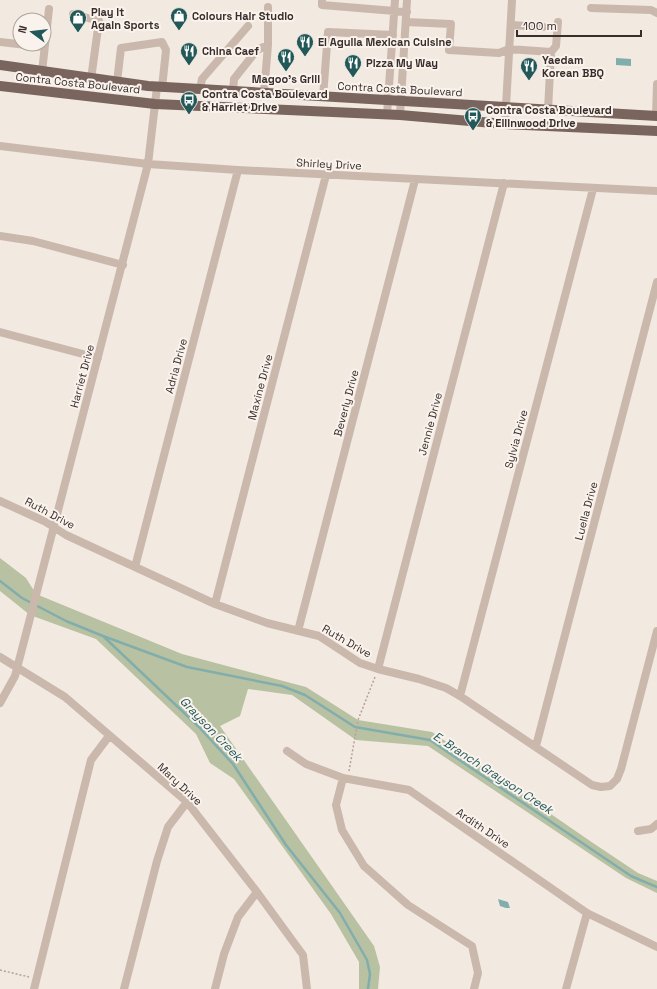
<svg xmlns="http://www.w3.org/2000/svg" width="657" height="989" font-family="'Space Grotesk',sans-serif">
<rect width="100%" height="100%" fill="#f2e9e0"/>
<path fill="#b8c1a1" d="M0 558 26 578 36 594 182 654 306 687 358 720 432 732 593 843 638 873 657 881V893L626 878 428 746 356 740 292 695 248 689 240 716 220 726 374 946 380 967 378 989H359V962L331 914 234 779 210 763 196 734 96 639 30 615 0 591Z"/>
<path fill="#81aead" d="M616 58 631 59V66L616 65Z
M498 899 508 902 510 908H506L500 906Z"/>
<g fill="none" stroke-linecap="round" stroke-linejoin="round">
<path stroke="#81aead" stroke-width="2.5" d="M0 581 22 598 66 621 103 636 199 727 233 764 286 845 340 913 367 960 370 974 368 989
M103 636 187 667 282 686 305 695 355 727 430 740 631 876 657 887"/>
<path stroke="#b6a297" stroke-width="1.5" stroke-dasharray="2 2" stroke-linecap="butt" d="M349 771 358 720 375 677
M0 970 29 977"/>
<path stroke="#cab8ad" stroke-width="8" d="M322 0V5L407 12
M591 8 651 10 657 13
M73 14 99 21 91 79
M406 22 451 24 449 50 499 53 509 49 551 52
M511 25 543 27
M0 42 44 47
M42 72 49 9
M117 82 121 48 162 42 166 50 162 88
M200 89 202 79 248 26
M233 91 234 79 257 50 268 45
M264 93 268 45V7
M323 97 328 32 393 35
M548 110 551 52 556 46 558 22
M387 115 395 0
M400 115 407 0
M656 116 657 84
M505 124 512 0
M0 146 148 164 238 170 657 191
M0 236 33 241 123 265
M0 332 98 358
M0 501 44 521 66 535 215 604 267 623 319 636 360 663 378 669 419 679 446 688 460 696 592 785 601 787 610 786 617 779 621 769 657 631
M135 567 238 170
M215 604 326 175
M298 631 415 180
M0 657 65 697 187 802 257 892 303 955 307 989
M378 669 504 183
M460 696 593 189
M0 703 15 676 148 164 157 87
M536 746 657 282
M287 751 306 764 343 778 409 790 587 913 657 947
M343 778 336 805 342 830 364 866 408 905 472 946 478 973 474 989
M638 831 651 829 657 824
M34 989 91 760 109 736
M124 989 157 861 168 827 187 802
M215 989 224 954 238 917 257 892
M566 989 587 913"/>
<path stroke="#79655d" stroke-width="10" d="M0 65 148 86 657 116
M0 86 155 104 400 115 505 124 657 131"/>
</g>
<defs>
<g id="shop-pin" transform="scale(0.9)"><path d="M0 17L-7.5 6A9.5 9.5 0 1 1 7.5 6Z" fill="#225858" stroke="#faf3ed"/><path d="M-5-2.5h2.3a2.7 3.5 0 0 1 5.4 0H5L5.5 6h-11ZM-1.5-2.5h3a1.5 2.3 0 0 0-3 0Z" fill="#fff"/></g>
<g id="restaurant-pin" transform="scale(0.9)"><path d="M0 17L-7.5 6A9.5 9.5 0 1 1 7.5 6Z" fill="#225858" stroke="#faf3ed"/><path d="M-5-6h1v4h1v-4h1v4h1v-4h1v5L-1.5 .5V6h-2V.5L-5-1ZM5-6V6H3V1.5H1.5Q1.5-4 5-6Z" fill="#fff"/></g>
<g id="bus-pin" transform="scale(0.9)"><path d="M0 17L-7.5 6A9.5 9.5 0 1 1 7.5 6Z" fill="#225858" stroke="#faf3ed"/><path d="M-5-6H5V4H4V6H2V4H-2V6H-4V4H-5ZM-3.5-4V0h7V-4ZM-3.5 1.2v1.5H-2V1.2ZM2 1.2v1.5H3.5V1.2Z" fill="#fff"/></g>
</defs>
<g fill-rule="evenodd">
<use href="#shop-pin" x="179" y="16"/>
<use href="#shop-pin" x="78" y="18"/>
<use href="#restaurant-pin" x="305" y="42"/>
<use href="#restaurant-pin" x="189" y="51"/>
<use href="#restaurant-pin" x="286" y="57"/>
<use href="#restaurant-pin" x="353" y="63"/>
<use href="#restaurant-pin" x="529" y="66"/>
<use href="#bus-pin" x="189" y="100"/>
<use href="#bus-pin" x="473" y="116"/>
</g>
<g text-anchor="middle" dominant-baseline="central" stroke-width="4" stroke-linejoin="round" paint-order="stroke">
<g font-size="11" font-weight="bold" fill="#392e2b" stroke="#faf3ed" text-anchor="start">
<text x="91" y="12">Play It<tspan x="91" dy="13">Again Sports</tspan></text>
<text x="192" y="16">Colours Hair Studio</text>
<text x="318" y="42">El Aguila Mexican Cuisine</text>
<text x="202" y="51">China Caef</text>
<text x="542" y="60">Yaedam<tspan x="542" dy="13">Korean BBQ</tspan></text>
<text x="366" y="63">Pizza My Way</text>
<text x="286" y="79" text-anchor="middle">Magoo's Grill</text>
<text x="202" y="94">Contra Costa Boulevard<tspan x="202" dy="13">&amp; Harriet Drive</tspan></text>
<text x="486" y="110">Contra Costa Boulevard<tspan x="486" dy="13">&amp; Ellinwood Drive</tspan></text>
</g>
<g font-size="11" fill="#392e2b" stroke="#faf3ed">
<text transform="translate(78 83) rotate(6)">Contra Costa Boulevard</text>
<text transform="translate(400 89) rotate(3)">Contra Costa Boulevard</text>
<text transform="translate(329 164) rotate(3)">Shirley Drive</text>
<text transform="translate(176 366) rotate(-75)">Adria Drive</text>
<text transform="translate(82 376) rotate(-75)">Harriet Drive</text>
<text transform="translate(260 387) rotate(-75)">Maxine Drive</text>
<text transform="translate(346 403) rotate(-75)">Beverly Drive</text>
<text transform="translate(430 424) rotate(-75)">Jennie Drive</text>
<text transform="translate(516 439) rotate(-75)">Sylvia Drive</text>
<text transform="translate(586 511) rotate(-75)">Luella Drive</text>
<text transform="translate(50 513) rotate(28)">Ruth Drive</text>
<text transform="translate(347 641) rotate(30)">Ruth Drive</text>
<text transform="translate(180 784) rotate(43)">Mary Drive</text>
<text transform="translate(483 828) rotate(34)">Ardith Drive</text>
</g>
<g font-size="12" font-style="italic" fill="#225858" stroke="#faf3ed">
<text transform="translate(211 729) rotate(46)">Grayson Creek</text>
<text transform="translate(493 773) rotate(33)">E. Branch Grayson Creek</text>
</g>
</g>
<g transform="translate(32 32) rotate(285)"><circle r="19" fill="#faf3ed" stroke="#ada49f"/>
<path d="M0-3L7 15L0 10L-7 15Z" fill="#225858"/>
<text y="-6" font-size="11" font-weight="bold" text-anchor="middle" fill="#392e2b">N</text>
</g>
<path d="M517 30v6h124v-6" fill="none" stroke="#392e2b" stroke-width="2"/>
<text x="523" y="30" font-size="12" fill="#392e2b" stroke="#faf3ed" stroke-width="3" paint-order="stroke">100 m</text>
</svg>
